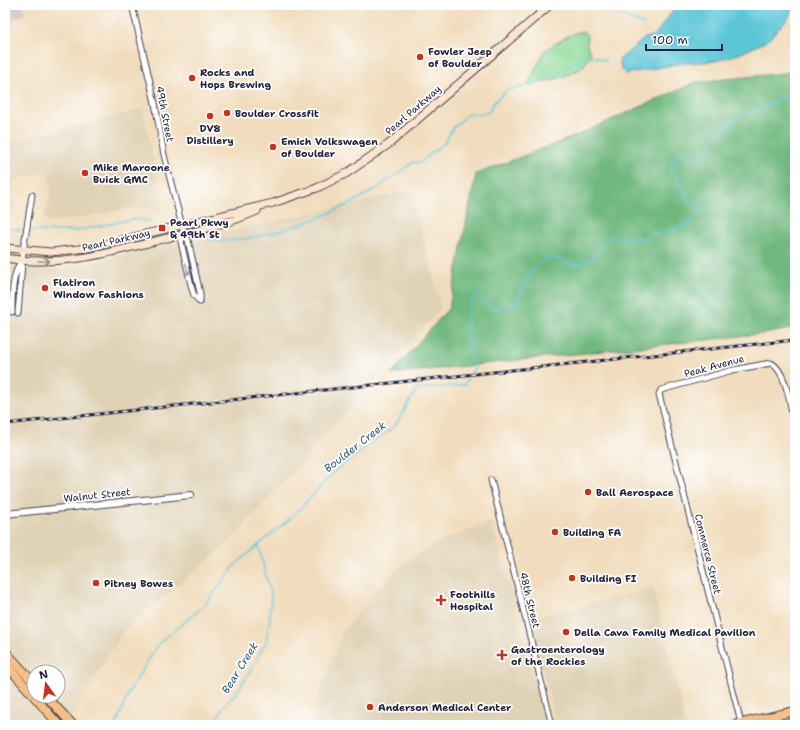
<svg xmlns="http://www.w3.org/2000/svg" width="800" height="730" font-family="'Shantell Sans',sans-serif">
<rect width="100%" height="100%" fill="#fff"/>
<filter id="ink" filterUnits="userSpaceOnUse"><feTurbulence type="fractalNoise" baseFrequency=".025" numOctaves="2"/><feDisplacementMap in="SourceGraphic" scale="8" xChannelSelector="R" yChannelSelector="G"/><feConvolveMatrix kernelMatrix="1 2 1 2 8 2 1 2 1" color-interpolation-filters="sRGB"/></filter>
<filter id="wash" filterUnits="userSpaceOnUse"><feTurbulence type="fractalNoise" baseFrequency=".012" numOctaves="4" result="noise"/><feDisplacementMap in="SourceGraphic" scale="16" xChannelSelector="R" yChannelSelector="G"/><feGaussianBlur stdDeviation="0.9" result="paint"/><feColorMatrix in="noise" values="0 0 0 0 0 0 0 0 0 0 0 0 0 0 0 0 0 1.4 0 .05"/><feComposite in="paint" operator="in"/></filter>
<g filter="url(#wash)">
<rect width="100%" height="100%" fill="#f1ddbd"/>
<path fill="#e0d2b5" fill-rule="evenodd" d="M143 109 163 211 130 208 71 220H46L44 216 52 191 48 172 19 178 14 182 12 194 13 202 17 207 5 216V110L11 137 10 142Z
M412 190 441 308 229 542 124 630 66 725H5V265L59 270ZM34 672H58V696H34Z
M492 522 545 725H312L321 690 343 630 395 570 436 543Z
M653 588 686 725H556L530 619Z"/>
<path fill="#c9c3b8" d="M5 5H23L25 14 5 23Z"/>
<path fill="#8ad795" stroke="#567c68" d="M578 32H584L587 36V45L591 55 582 68 563 77 527 86 545 50 568 36Z"/>
<path fill="#6fb87e" stroke="#486d5c" d="M795 72V328L769 333 391 374 449 308 476 174 575 136 696 82Z"/>
<path fill="#5cc6d8" stroke="#3f748a" d="M677 5H793L789 17 767 41 739 54 715 61 677 64 625 74 622 71 619 60 645 38 655 35Z"/>
<g fill="none" stroke-linecap="round" stroke-linejoin="round">
<path stroke="#5cc6d8" stroke-width="1.5" d="M594 5 644 25
M5 227 25 231
M28 231H75L134 219 154 222
M209 239C234 243 251 238 275 232 328 218 371 196 413 162L420 163 444 143 454 127 469 113 479 115 489 112 493 103 507 90 527 86 564 70 574 62 584 58 596 57 606 61
M116 725 129 692 159 643 205 605 236 564 293 516 336 470 395 426 417 389 464 385 475 367C467 343 461 318 475 295L496 309 518 301C524 287 534 256 554 258 569 260 568 270 589 260 595 257 602 242 609 237L645 238 653 233 674 230 694 220 702 208 701 201 690 204 670 165 680 153 705 157 714 140 730 122 795 91
M214 725 224 706 237 692 252 668 266 642 270 617 271 595 258 545"/>
</g>
</g>
<g filter="url(#ink)">
<g fill="none" stroke-linecap="round" stroke-linejoin="round">
<g stroke="#413e4e" stroke-width="7">
<path id="minor" d="M132 5 155 103 164 155 184 234 188 240 200 293V302
M184 234 181 242 192 289 194 295 200 302
M12 312C12 296 12 273 22 260
M18 313 23 251 32 195
M491 480 552 725
M741 723 659 394 661 390 733 370 771 363C787 371 791 410 795 428"/>
</g>
<g stroke="#413e4e" stroke-width="8">
<path id="tertiary" d="M5 514 191 495"/>
</g>
<g stroke="#413e4e" stroke-width="9">
<path id="secondary" d="M5 248 51 252 88 248 273 203 317 188 347 173 389 144 550 5
M5 258C61 268 113 252 167 238 197 231 228 224 257 211"/>
</g>
<g stroke="#413e4e" stroke-width="10">
<path id="primary" d="M733 725 795 711
M784 725 795 723"/>
</g>
<g stroke="#413e4e" stroke-width="10">
<path id="trunk" d="M5 651 34 683
M5 663 59 725
M46 696 73 725"/>
</g>
<use href="#minor" stroke="#fff" stroke-width="5"/>
<use href="#tertiary" stroke="#fff" stroke-width="6"/>
<use href="#secondary" stroke="#fbe5cf" stroke-width="7"/>
<use href="#primary" stroke="#f5bf86" stroke-width="8"/>
<use href="#trunk" stroke="#f5bf86" stroke-width="8"/>
<g stroke="#22223b" stroke-width="3">
<path id="rail" d="M5 424 795 340"/>
</g>
<use href="#rail" stroke="#fff" stroke-width="1.5" stroke-dasharray="4.5" stroke-linecap="butt"/>
</g>
<defs><path id="oneway-shaft" d="M-6 0H5M1.5-3L5.5 0L1.5 3" fill="none" stroke-width="1.6" stroke-linecap="round" stroke-linejoin="round"/></defs>
<use stroke="#998d8c" href="#oneway-shaft" transform="translate(44 261)"/>
<use stroke="#9c9ca7" href="#oneway-shaft" transform="translate(187 269) rotate(76)"/>
</g>
<g fill="#c8321e" stroke="#fff" stroke-width="1.5">
<circle cx="420" cy="57" r="4"/>
<circle cx="192" cy="78" r="4"/>
<circle cx="227" cy="113" r="4"/>
<circle cx="210" cy="116" r="4"/>
<circle cx="273" cy="147" r="4"/>
<circle cx="85" cy="173" r="4"/>
<rect x="158" y="224" width="8" height="8" rx="2"/>
<circle cx="45" cy="288" r="4"/>
<circle cx="588" cy="492" r="4"/>
<circle cx="555" cy="532" r="4"/>
<circle cx="572" cy="578" r="4"/>
<circle cx="96" cy="583" r="4"/>
<path d="M439 594h4v4h4v4h-4v4h-4v-4h-4v-4h4z"/>
<circle cx="566" cy="632" r="4"/>
<path d="M500 649h4v4h4v4h-4v4h-4v-4h-4v-4h4z"/>
<circle cx="370" cy="707" r="4"/>
</g>
<g text-anchor="middle" dominant-baseline="central" stroke-width="3.5" stroke-linejoin="round" paint-order="stroke">
<g font-size="10" font-weight="bold" fill="#22223b" stroke="#fff" text-anchor="start">
<text x="428" y="51">Fowler Jeep<tspan x="428" dy="12">of Boulder</tspan></text>
<text x="200" y="72">Rocks and<tspan x="200" dy="12">Hops Brewing</tspan></text>
<text x="235" y="113">Boulder Crossfit</text>
<text x="210" y="128" text-anchor="middle">DV8<tspan x="210" dy="12">Distillery</tspan></text>
<text x="281" y="141">Emich Volkswagen<tspan x="281" dy="12">of Boulder</tspan></text>
<text x="93" y="167">Mike Maroone<tspan x="93" dy="12">Buick GMC</tspan></text>
<text x="170" y="222">Pearl Pkwy<tspan x="170" dy="12">&amp; 49th St</tspan></text>
<text x="53" y="282">Flatiron<tspan x="53" dy="12">Window Fashions</tspan></text>
<text x="596" y="492">Ball Aerospace</text>
<text x="563" y="532">Building FA</text>
<text x="580" y="578">Building FI</text>
<text x="104" y="583">Pitney Bowes</text>
<text x="450" y="594">Foothills<tspan x="450" dy="12">Hospital</tspan></text>
<text x="574" y="632">Della Cava Family Medical Pavilion</text>
<text x="511" y="649">Gastroenterology<tspan x="511" dy="12">of the Rockies</tspan></text>
<text x="378" y="707">Anderson Medical Center</text>
</g>
<g font-size="10" fill="#22223b" stroke="#fff">
<text transform="translate(413 110) rotate(-41)">Pearl Parkway</text>
<text transform="translate(165 114) rotate(79)">49th Street</text>
<text transform="translate(116 240) rotate(-13)">Pearl Parkway</text>
<text transform="translate(714 366) rotate(-15)">Peak Avenue</text>
<text transform="translate(97 495) rotate(-6)">Walnut Street</text>
<text transform="translate(708 554) rotate(76)">Commerce Street</text>
<text transform="translate(530 600) rotate(76)">48th Street</text>
</g>
<g font-size="11" font-style="italic" fill="#365b72" stroke="#fff">
<text transform="translate(355 447) rotate(-38)">Boulder Creek</text>
<text transform="translate(240 668) rotate(-58)">Bear Creek</text>
</g>
</g>
<rect width="800" height="730" fill="none" stroke="#fff" stroke-width="20"/>
<g transform="translate(46 684) rotate(346)"><circle r="19" fill="#ffffff" stroke="#a7a7b1"/>
<path d="M0-3L7 15L0 10L-7 15Z" fill="#c8321e"/>
<text y="-6" font-size="11" font-weight="bold" text-anchor="middle" fill="#22223b">N</text>
</g>
<path d="M646 44v6h76v-6" fill="none" stroke="#22223b" stroke-width="2"/>
<text x="652" y="44" font-size="12" fill="#22223b" stroke="#ffffff" stroke-width="3" paint-order="stroke">100 m</text>
</svg>
